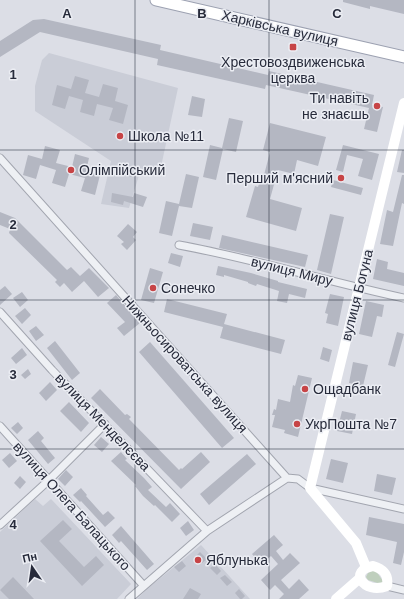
<svg xmlns="http://www.w3.org/2000/svg" width="404" height="599" font-family="Arial,sans-serif">
<rect width="100%" height="100%" fill="#dcdee6"/>
<path fill="#cacdd7" d="M49 53 178 88 159 176 140 172 129 208 101 204 111 161 35 111V86L42 60Z
M35 499 43 506 51 499 131 584 117 599H0V532Z
M201 545 250 599H137L147 589Z"/>
<path fill="#bfcfbd" d="M372 571H376L383 581 381 584 368 580 366 577 368 573Z"/>
<path fill="#b4b7c2" d="M343 0H404V14L370 6V9L343 2Z
M44 19 161 45 160 50 268 75 269 71 374 95 372 105 383 107 377 132 364 129 369 108 266 85 265 89 157 65 158 59 40 32 0 57V41L33 20Z
M75 76 89 80 85 93 99 97 103 84 118 88 115 101 128 105 123 124 109 120 113 108 97 104 94 116 80 112 83 100 69 96 65 109 52 105 57 85 71 89Z
M192 96 205 99 202 117 188 115Z
M229 118 243 121 236 152 223 149 216 180 203 177 210 145 222 148Z
M270 123 326 137 318 166 297 160 294 174 278 170 270 199 302 208 296 231 246 217 255 186 258 187 262 174 264 175 270 152 263 150Z
M343 145 379 154 372 180 358 176 363 159 347 155 343 172 336 170Z
M45 146 60 150 56 163 72 167 75 154 89 158 86 171 100 175 95 195 81 191 85 178 69 174 65 187 52 183 56 170 40 165 36 179 23 175 28 155 42 159Z
M402 150H404V173L397 172Z
M128 168 134 169 132 177 126 176Z
M186 174 199 177 192 208 179 206 172 236 159 233 166 201 179 204Z
M402 175H404V204L402 203 393 246 380 244 387 210 393 212Z
M333 180 363 188 361 195 331 187Z
M112 193 133 197 134 193 147 197 143 207 124 201 123 205 111 202Z
M0 212 15 218 67 270 71 267 80 276 89 268 109 288 98 297 84 281 72 292 64 283 60 287 55 282 57 280 9 233 10 229 0 225Z
M330 214 344 217 331 274 317 270Z
M193 223 213 227 210 240 190 236Z
M128 224 137 232 133 237 136 240 127 250 121 244 124 242 117 236Z
M222 235 308 255 305 267 219 248Z
M171 253 183 256 180 267 168 263Z
M377 259 388 262 387 269 404 273V286L373 279Z
M218 266 251 273 278 281V282L307 289 305 298 289 294 287 303 277 301 279 291 257 284 256 286 248 283V282L224 275V277L216 275Z
M150 268 163 272 154 303 141 300Z
M5 286 12 294 0 305V290Z
M22 292 28 300 20 307 13 298Z
M330 294 344 297 338 326 326 323 328 314 325 313Z
M116 295 140 323 124 336 117 328 125 322 107 303Z
M167 299 227 314 224 324 285 340 281 354 220 338 223 327 164 312Z
M366 301 384 305 382 317 377 316 372 337 359 334Z
M25 308 31 315 22 324 15 316Z
M36 326 44 335 36 341 29 331Z
M397 332 404 334 395 367 388 365Z
M55 341 80 373 72 380 47 348Z
M150 342 234 438 222 448 139 352Z
M323 347 332 350 329 362 320 359Z
M22 348 27 355 16 364 11 358Z
M353 362 368 365 363 386 349 383Z
M28 369 31 374 25 379 21 375Z
M298 375 312 378 298 437 284 433 285 430 272 427 275 415H272L274 409 276 410 278 399 290 402 293 385 295 386Z
M50 382 57 390 46 401 39 393Z
M100 389 125 415 127 414 131 417 129 419 179 470 181 468 182 469 201 452 210 462 181 489 91 398Z
M69 402 89 423 81 432 60 411Z
M342 411 356 414 352 434 337 431Z
M18 422 23 428 17 434 11 428Z
M38 431 44 438 41 441 55 458 48 464 28 440Z
M101 437 109 444 102 452 94 445Z
M121 452 127 459 125 460 144 478 152 487 148 490 166 507 170 503 180 514 172 522 155 505 154 506 143 496 135 486 136 485 111 461Z
M10 453 17 461 9 468 2 460Z
M247 454 256 464 209 505 200 494Z
M331 459 348 463 343 483 326 479Z
M66 470 73 477 65 486 58 479Z
M377 474 396 478 392 495 374 491Z
M20 476 26 482 20 489 14 483Z
M81 488 87 495 86 496 103 515 108 511 115 518 105 527 81 501 80 502 73 495Z
M369 517 404 524V552L401 565 393 563 397 542 366 535Z
M63 520 72 529 59 541 84 567 96 556 104 565 82 586 40 541Z
M188 521 194 530 186 536 180 528Z
M121 526 154 564 147 570 121 541 119 543 112 535Z
M274 535 283 545 276 551 283 560 290 553 300 563 281 580 289 589 299 579 309 590 299 599H279L284 594 275 585 270 590 261 580 278 564 271 556 261 564 252 554Z
M200 552 207 559 202 563 196 556Z
M182 561 186 566 179 572 174 567Z
M215 564 221 571 217 575 210 568Z
M225 575 232 582 227 586 220 578Z
M13 577 34 599H9L0 590Z
M190 588 201 594 198 599H183Z
M239 589 245 596 242 599H240L235 593Z"/>
<g fill="none" stroke-linecap="round" stroke-linejoin="round">
<g stroke="#a2a5af" stroke-width="9">
<path id="minor" d="M0 158 287 478 298 479 310 488 404 509
M179 245C255 259 329 282 404 298
M0 312 52 370 207 531
M0 426 144 586
M0 525 49 480 105 424
M387 586 404 590
M129 599 207 531 287 478"/>
</g>
<g stroke="#9ca1b1" stroke-width="13">
<path id="primary" d="M156 0 404 57"/>
</g>
<use href="#minor" stroke="#eef0f4" stroke-width="7"/>
<path stroke="#fff" stroke-width="10" d="M373 566C383 569 389 574 387 586 363 595 348 570 373 566Z
M366 567 356 543 310 488 404 103
M336 599 360 578"/>
<use href="#primary" stroke="#fff" stroke-width="11"/>
</g>
<path fill="none" stroke="#272b3b" stroke-width="1" stroke-opacity="0.55" d="M135 0V599M269 0V599M0 150H404M0 300H404M0 449H404"/>
<g fill="#c74446" stroke="#ebedf3" stroke-width="1.5">
<rect x="289" y="43" width="8" height="8" rx="2"/>
<circle cx="377" cy="106" r="4"/>
<circle cx="120" cy="136" r="4"/>
<circle cx="71" cy="170" r="4"/>
<circle cx="341" cy="178" r="4"/>
<circle cx="153" cy="288" r="4"/>
<circle cx="305" cy="389" r="4"/>
<circle cx="297" cy="424" r="4"/>
<circle cx="198" cy="560" r="4"/>
</g>
<g text-anchor="middle" dominant-baseline="central" stroke-width="3" stroke-linejoin="round" paint-order="stroke">
<g font-size="14" fill="#272b3b" stroke="#ebedf3">
<text transform="translate(280 28) rotate(13)">Харківська вулиця</text>
<text transform="translate(292 271) rotate(14)">вулиця Миру</text>
<text transform="translate(357 295) rotate(-76)">вулиця Богуна</text>
<text transform="translate(185 364) rotate(48)">Нижньосироватська вулиця</text>
<text transform="translate(103 422) rotate(46)">вулиця Менделєєва</text>
<text transform="translate(72 506) rotate(48)">вулиця Олега Балацького</text>
</g>
<g font-size="14" fill="#272b3b" stroke="#ebedf3" text-anchor="start">
<text x="293" y="62" text-anchor="middle">Хрестовоздвиженська<tspan x="293" dy="16">церква</tspan></text>
<text x="369" y="98" text-anchor="end">Ти навіть<tspan x="369" dy="16">не знаєшь</tspan></text>
<text x="128" y="136">Школа №11</text>
<text x="79" y="170">Олімпійський</text>
<text x="333" y="178" text-anchor="end">Перший м'ясний</text>
<text x="161" y="288">Сонечко</text>
<text x="313" y="389">Ощадбанк</text>
<text x="305" y="424">УкрПошта №7</text>
<text x="206" y="560">Яблунька</text>
</g>
</g>
<g font-size="13" text-anchor="middle" font-weight="bold" fill="#272b3b" stroke="#ebedf3" stroke-width="3" stroke-linejoin="round" paint-order="stroke">
<text x="67" y="18">A</text>
<text x="202" y="18">B</text>
<text x="337" y="18">C</text>
<text x="13" y="79">1</text>
<text x="13" y="229">2</text>
<text x="13" y="379">3</text>
<text x="13" y="529">4</text>
</g>
<g transform="translate(32 567) rotate(347)" stroke="#ebedf3" stroke-width="3" paint-order="stroke">
<path d="M0-3L7 15L0 10L-7 15Z" fill="#272b3b"/>
<text y="-6" font-size="11" font-weight="bold" text-anchor="middle" fill="#272b3b">Пн</text>
</g>
</svg>
